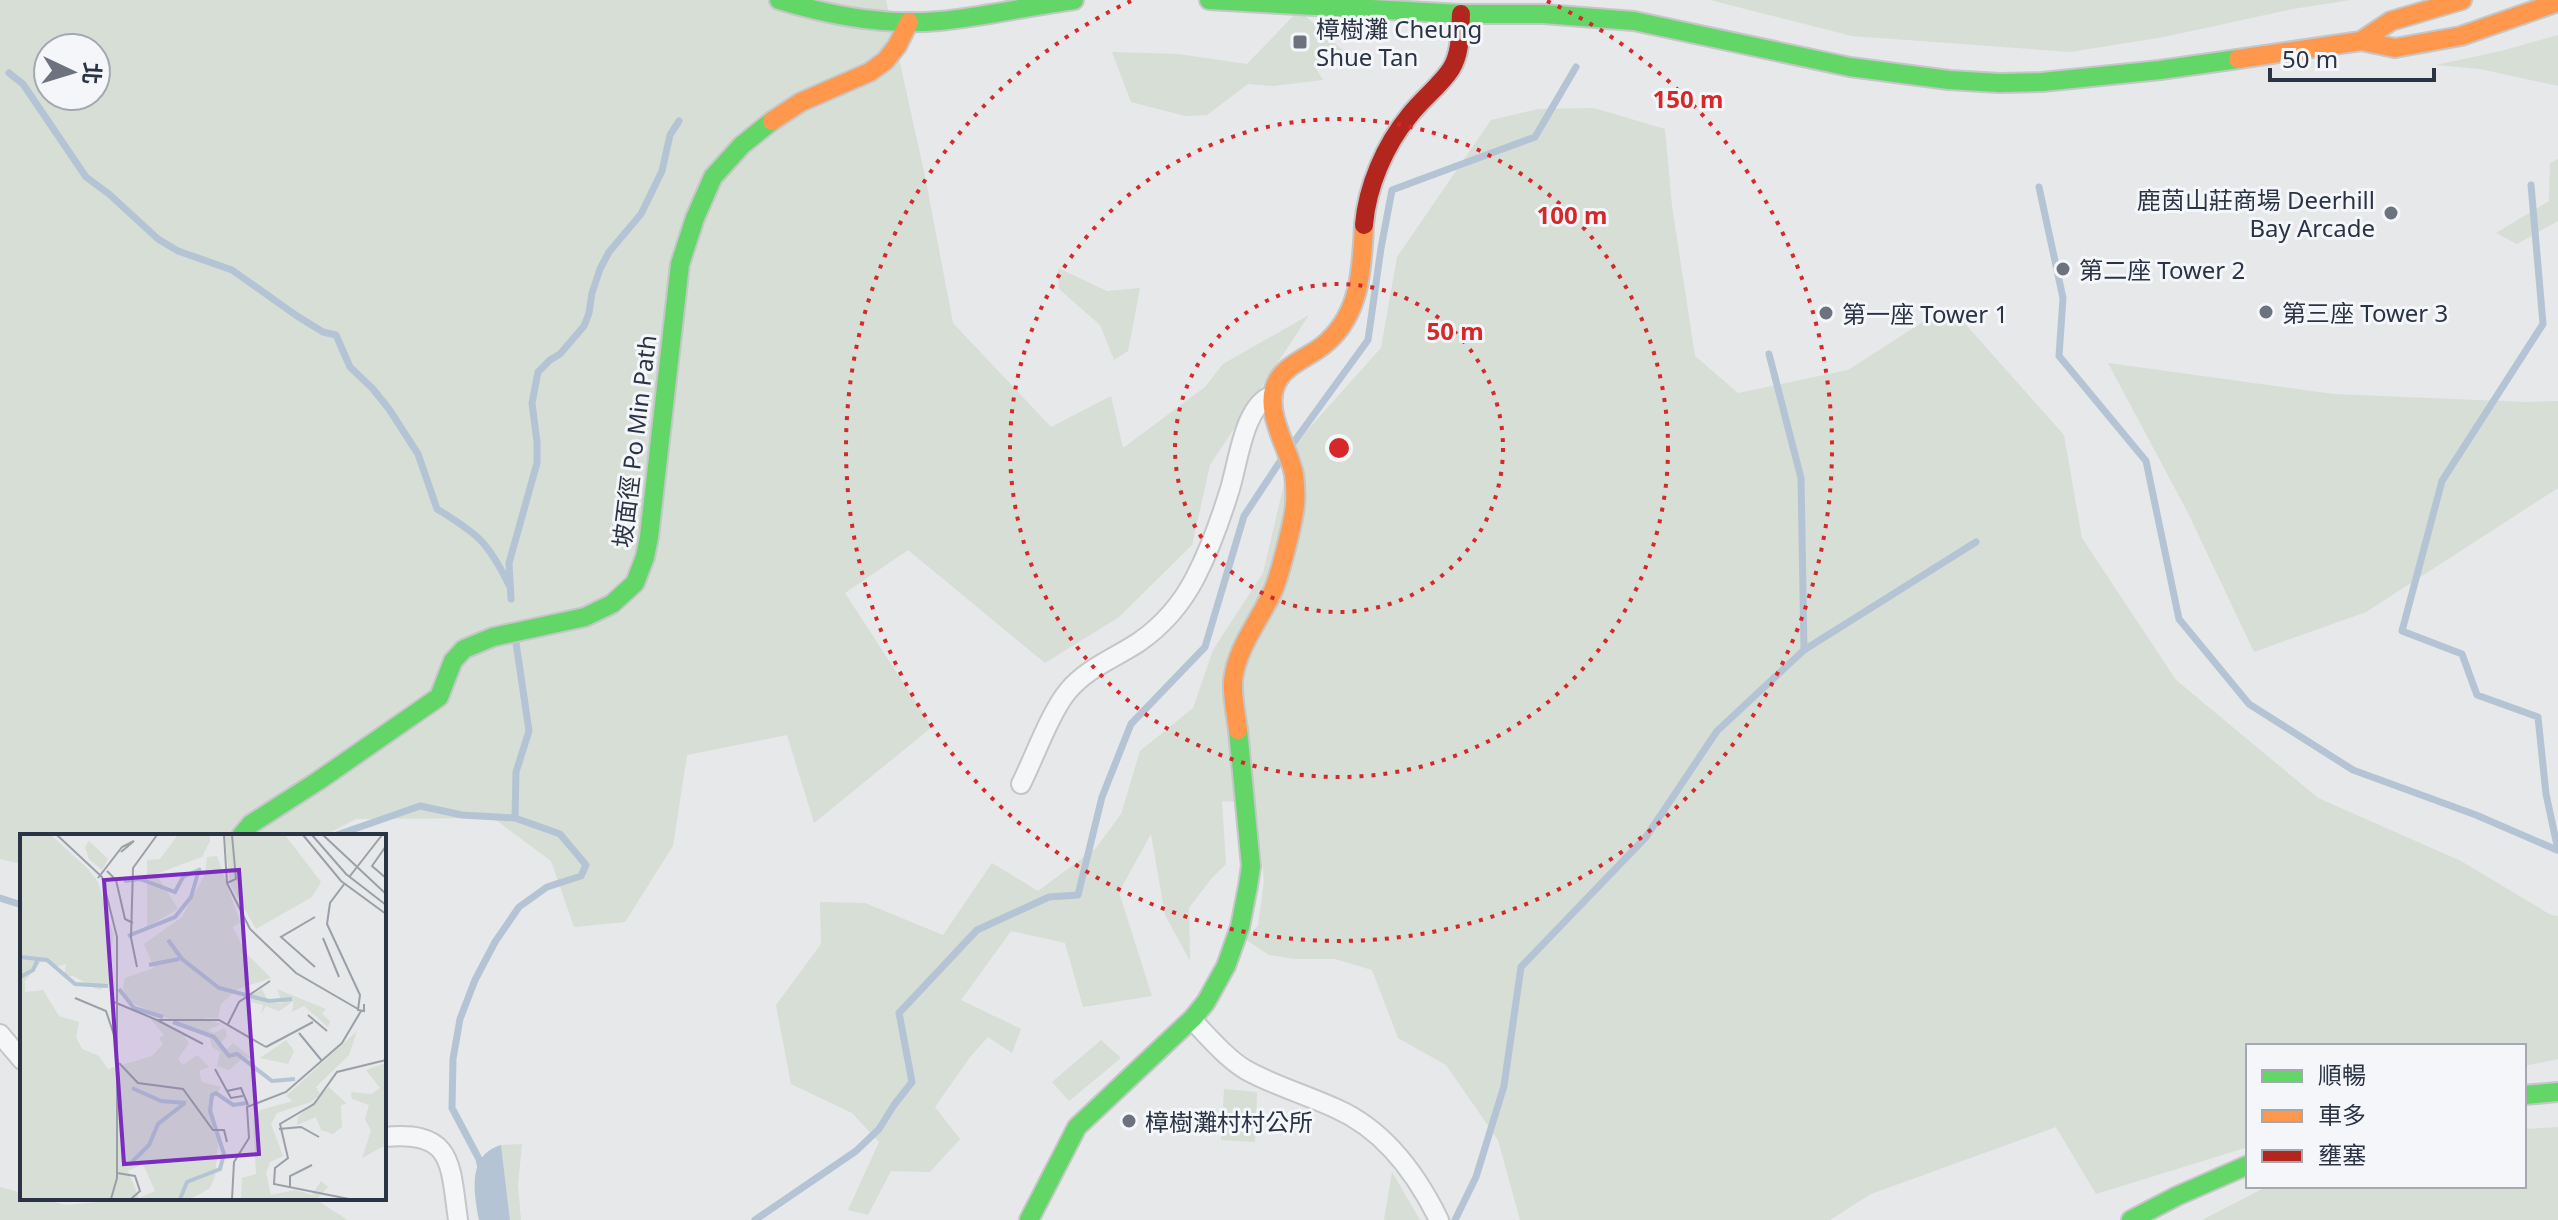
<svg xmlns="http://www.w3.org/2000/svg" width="2558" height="1220" font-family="'Noto Sans','Noto Sans TC',sans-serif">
<rect width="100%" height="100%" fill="#e6e8ea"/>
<path fill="#d6ded6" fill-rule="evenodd" d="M0 0H886L925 176 953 323 1051 427 1111 396 1123 448 1205 387 1223 364 1309 315 1210 465 1192 545 1119 617 1045 663 908 550 845 593 932 727 814 823 787 735 687 755 673 846 625 922 574 927 551 861 493 818 356 819 323 836H22V864L0 859ZM48 48H96V96H48Z
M1710 0H2351L2293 9 2164 37 2070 52 1852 36Z
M1299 10 1343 51 1313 64 1323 80 1273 86 1248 84 1207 115 1185 116 1131 102 1112 52 1178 54 1247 64Z
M2558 35V86L2480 69 2436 65 2501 51Z
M1594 108 1665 129 1672 206 1695 356 1738 393 1848 370 1926 320 1960 318 2064 435 2082 538 2176 680 2318 798 2461 861 2551 915 2558 916V1059L2524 1066V1046H2248V1147L2096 1194 2056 1127 1871 1194 1830 1220H1520L1498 1140 1446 1065 1398 1038 1372 970 1335 959H1296L1269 955 1245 939 1258 926 1264 881 1256 803 1222 801 1226 864 1211 879 1189 908 1190 961 1165 915 1151 834 1119 892 1152 996 1083 1007 1065 943 1011 931 961 1000 1021 1029 1012 1053 988 1037 970 1057 935 1107 960 1139 930 1172 891 1171 868 1215 848 1210 879 1142 852 1113 791 1084 776 1005 821 944 820 902 865 903 943 935 992 863 1038 891 1096 848 1121 814 1140 751 1193 708 1213 650 1263 573 1293 446 1381 348 1397 257 1491 120 1538 109Z
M2558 159V221L2517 244 2496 233 2549 201 2550 163Z
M1058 268 1107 291 1140 288 1128 351 1114 360 1100 325 1059 289Z
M2108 363 2334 394 2526 402 2558 401V488L2366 612 2254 652 2187 511Z
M1101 1040 1121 1058 1069 1101 1052 1082Z
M1224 1089 1257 1092 1255 1142 1221 1140Z
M2558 1127V1220H2202L2268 1186H2524V1129Z
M522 1144 518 1185 521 1220H510L501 1145Z
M1392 1172 1420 1220H1384Z
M0 1187 22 1193V1198H39L66 1205 143 1198H313L348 1220H0Z"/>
<path fill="#b4c4d5" d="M501 1145 510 1220H479C474 1192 467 1155 501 1145Z"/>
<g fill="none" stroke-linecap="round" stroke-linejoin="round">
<path stroke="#b4c4d5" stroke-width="7" d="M9 73 23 84 86 177 109 194 158 239 178 251 232 270 297 316 323 332 336 335 350 367 373 389 389 409 418 454 437 509C478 534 488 542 509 585
M2531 185 2543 324 2442 481 2402 631 2462 654 2477 695 2538 717 2546 794 2558 850
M2039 187 2063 298 2059 356 2146 461 2179 619 2249 704 2353 770 2476 815 2557 850
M1769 354 1801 478 1804 650
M1291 446 1368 340 1381 248 1392 190 1535 137 1576 67
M511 599 509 563 537 463V442L532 403 538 372 550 360 560 354 584 326 589 313 592 293 600 269 609 252 641 214 662 171 670 135 679 121
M515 818 516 772 529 731 515 636
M334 836 420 806 462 815 515 818 560 834 586 865 581 876 547 887 519 907 495 942 475 980 460 1019 453 1059 452 1108 479 1159 481 1168
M0 898 22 905
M755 1220 856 1151 879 1129 894 1105 912 1082 899 1013 977 930 1049 897 1078 895 1102 797 1131 724 1205 647 1244 516 1281 460
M1455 1220 1476 1177 1504 1086 1521 967 1646 837 1717 731 1804 650 1976 542"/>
<g stroke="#c4c6c8" stroke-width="22">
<path id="street" d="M1021 784C1034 758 1051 711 1068 691 1087 668 1115 658 1139 642 1162 626 1182 603 1195 578 1209 551 1220 521 1229 492 1238 466 1243 404 1273 395
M1192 1020C1208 1036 1226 1058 1246 1070 1275 1086 1307 1095 1337 1109 1384 1130 1417 1175 1439 1220
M0 1034 22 1060
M384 1137C454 1130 450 1164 458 1220"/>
</g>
<g stroke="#c4c6c8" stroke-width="22">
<path id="fast" d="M779 0C831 16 884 26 939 21 984 17 1029 6 1074 0
M1209 0 1461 14H1544L1634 21 1850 67 1949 80 2000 83 2042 82 2160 70 2238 59
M241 836 251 824 318 781 439 697 453 661 464 649 493 637 585 617 612 604 635 583 645 557 649 537 680 264 695 218 713 177 742 145 772 121
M2524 1095 2558 1092
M1029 1220 1077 1127 1193 1018 1206 1002 1226 966 1240 927 1248 886 1251 866 1238 730
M2131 1220 2177 1196 2248 1165"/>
</g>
<g stroke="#c4c6c8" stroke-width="22">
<path id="slow" d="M2361 41 2391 21 2462 0
M2238 59 2361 41 2395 48 2461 36 2558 2
M772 121 801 102 870 72 885 61 897 46 909 22
M1238 730C1236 715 1232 697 1233 681 1236 649 1259 621 1272 593 1279 579 1294 520 1295 504 1296 495 1295 483 1294 474 1288 446 1261 408 1278 380 1288 363 1312 356 1326 343 1361 313 1362 267 1364 225"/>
</g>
<g stroke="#c4c6c8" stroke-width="22">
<path id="jam" d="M1364 225C1367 187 1385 145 1409 116 1421 100 1440 86 1451 69 1461 53 1460 32 1461 14"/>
</g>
<use href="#street" stroke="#f5f6f7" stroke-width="18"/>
<use href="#fast" stroke="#63d668" stroke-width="18"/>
<use href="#slow" stroke="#ff974d" stroke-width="18"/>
<use href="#jam" stroke="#b3261e" stroke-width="18"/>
</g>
<g fill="none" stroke="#d62828" stroke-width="4" stroke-dasharray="4 8">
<circle cx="1339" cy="448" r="164"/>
<circle cx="1339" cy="448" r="329"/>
<path d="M1547 1A493 493 0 1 1 1131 1"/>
</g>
<g fill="#6c737f" stroke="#f4f6f9" stroke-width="3">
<rect x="1292" y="34" width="16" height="16" rx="4"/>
<circle cx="2391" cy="213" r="8"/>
<circle cx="2063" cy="269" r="8"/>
<circle cx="2266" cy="312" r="8"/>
<circle cx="1826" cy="313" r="8"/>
<circle cx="1129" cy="1121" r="8"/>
</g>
<g text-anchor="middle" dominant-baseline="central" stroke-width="6" stroke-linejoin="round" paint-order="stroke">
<g font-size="24" fill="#2b3445" stroke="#f4f6f9" text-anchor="start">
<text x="1316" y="28">樟樹灘 Cheung<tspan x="1316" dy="28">Shue Tan</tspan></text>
<text x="2375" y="199" text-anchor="end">鹿茵山莊商場 Deerhill<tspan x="2375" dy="28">Bay Arcade</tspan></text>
<text x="2079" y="269">第二座 Tower 2</text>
<text x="2282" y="312">第三座 Tower 3</text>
<text x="1842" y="313">第一座 Tower 1</text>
<text x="1145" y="1121">樟樹灘村村公所</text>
</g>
<g font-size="24" fill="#2b3445" stroke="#f4f6f9">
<text transform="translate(634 441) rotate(-83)">坡面徑 Po Min Path</text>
</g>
</g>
<g transform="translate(20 834)">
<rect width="366" height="366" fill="#e6e8ea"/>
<path d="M0 1H31L68 35 78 48 93 100 89 150 79 156 53 142 44 143 46 130 36 133 28 127 21 128 5 147V158L23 156 39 182 59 188 56 203 62 215 79 222 88 235 132 222 143 210 139 204 144 201 128 182 163 201 169 209 158 225 163 231 177 221 189 233 179 237 182 248 201 253 191 269 199 300 195 342 190 354 171 365H0ZM123 330 135 357 119 364 108 337ZM158 1H190V7L182 23 136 40 158 75 127 93V26L140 25ZM205 1H265L301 48 292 63 236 95 210 50ZM69 7 88 25 82 36 69 25 65 13ZM197 22 220 88 213 93 225 118 251 144 218 155 201 170 198 184H183L201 190 188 196 194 199 205 194 207 202 199 211 207 215 213 209 232 224H223L209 236 197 232 200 218 192 213 189 202 121 173 105 164 103 152 105 144 134 134 124 110 162 83 185 40 187 23ZM242 155 249 169H262L257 155 306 175 302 180 310 187 308 193 284 172 272 178 274 167 259 177 246 172 241 180 243 171 223 166ZM337 197 329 221 296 253 300 260 291 268 257 279 251 290 263 322 250 328 246 339 251 361 275 356 292 361 301 347 308 353 297 365H221L222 344 236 340 233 287 240 276 273 267 266 262ZM266 206 274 217 268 230 240 224ZM366 229V311L342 324 351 297 345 285 349 271 332 265 331 258 352 260 360 254 346 236ZM309 253 327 270 321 271 322 293 313 300 301 296 296 283 277 291 278 283Z" fill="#d6ded6" fill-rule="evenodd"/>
<path fill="none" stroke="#b4c4d5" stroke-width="4" d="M104 47 120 45 155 58 163 43 181 35M108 102 155 83 171 63 178 39M148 106 162 125 199 154 249 167 272 165M0 123 27 126 55 150 88 152M129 131 159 125M0 143 13 136 18 125M99 155 114 174 143 183M153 188 194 203 209 222 217 220 252 247 275 245M112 254 141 267 166 269M112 328 129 311 138 290 165 269M160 365 167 348 200 335 204 320 190 277 192 261 196 259 213 271 227 269"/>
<path fill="none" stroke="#9ba0a8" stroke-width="2" d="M37 1 82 43 97 103V344L91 365M204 1 207 49 230 95 276 139 338 175M283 1 321 47 366 80M292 1 326 40 366 71M303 1 366 60M366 12 352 32 366 44M87 37 96 46 105 85 113 89M330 42 362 1M78 44 102 13 114 7 101 18M207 49 216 45 212 1M325 49 310 69 307 90 340 161 338 176 344 177V170M303 104 319 143M117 133 111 104 113 34 137 1M295 133 261 103 295 83M55 164 86 177 94 201M94 168 137 186H199L246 213M288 181 307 197M137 186 183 210M208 190 219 168 250 147M279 199 302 227M246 213 293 188M99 229 118 249 163 255 193 296H204L207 308M195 235 207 257M223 262 211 264 207 257 221 254 228 271M259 295 281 293 299 303M97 339 115 342 120 357 111 365M270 353V342L292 331M212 365 214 328 229 304 227 273 266 258 322 209 341 177M329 365 254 350 255 334 268 324 260 290 294 270 317 238 366 226"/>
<path fill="#7b2cbf" fill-opacity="0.15" stroke="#7b2cbf" stroke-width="4" d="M219 36 239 320 104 330 84 46Z"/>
<rect width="366" height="366" fill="none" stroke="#2b3445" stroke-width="4"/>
</g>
<circle cx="1339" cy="448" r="12" fill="#d62828" stroke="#f4f6f9" stroke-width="4"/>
<g font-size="24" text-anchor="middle" font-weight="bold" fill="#d62828" stroke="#f4f6f9" stroke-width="6" stroke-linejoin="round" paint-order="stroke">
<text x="1688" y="108">150 m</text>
<text x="1572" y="224">100 m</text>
<text x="1455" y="340">50 m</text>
</g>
<rect x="2246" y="1044" width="280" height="144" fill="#f4f6f9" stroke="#a4a8b1" stroke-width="2"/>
<rect x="2262" y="1070" width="40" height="12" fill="#63d668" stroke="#a4a8b1" stroke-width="2"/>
<text x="2318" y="1084" font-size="24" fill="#2b3445">順暢</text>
<rect x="2262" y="1110" width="40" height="12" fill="#ff974d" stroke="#a4a8b1" stroke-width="2"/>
<text x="2318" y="1124" font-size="24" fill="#2b3445">車多</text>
<rect x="2262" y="1150" width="40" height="12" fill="#b3261e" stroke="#a4a8b1" stroke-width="2"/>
<text x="2318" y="1164" font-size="24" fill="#2b3445">壅塞</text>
<g transform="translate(72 72) rotate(94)"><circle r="38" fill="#f4f6f9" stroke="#a4a8b1" stroke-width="2"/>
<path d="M0-6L14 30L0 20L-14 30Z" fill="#6c737f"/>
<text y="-12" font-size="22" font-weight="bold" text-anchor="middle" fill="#2b3445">北</text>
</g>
<path d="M2270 68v12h164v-12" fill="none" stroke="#2b3445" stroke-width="4"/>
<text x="2282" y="68" font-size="24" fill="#2b3445" stroke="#f4f6f9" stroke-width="6" paint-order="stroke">50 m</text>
</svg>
